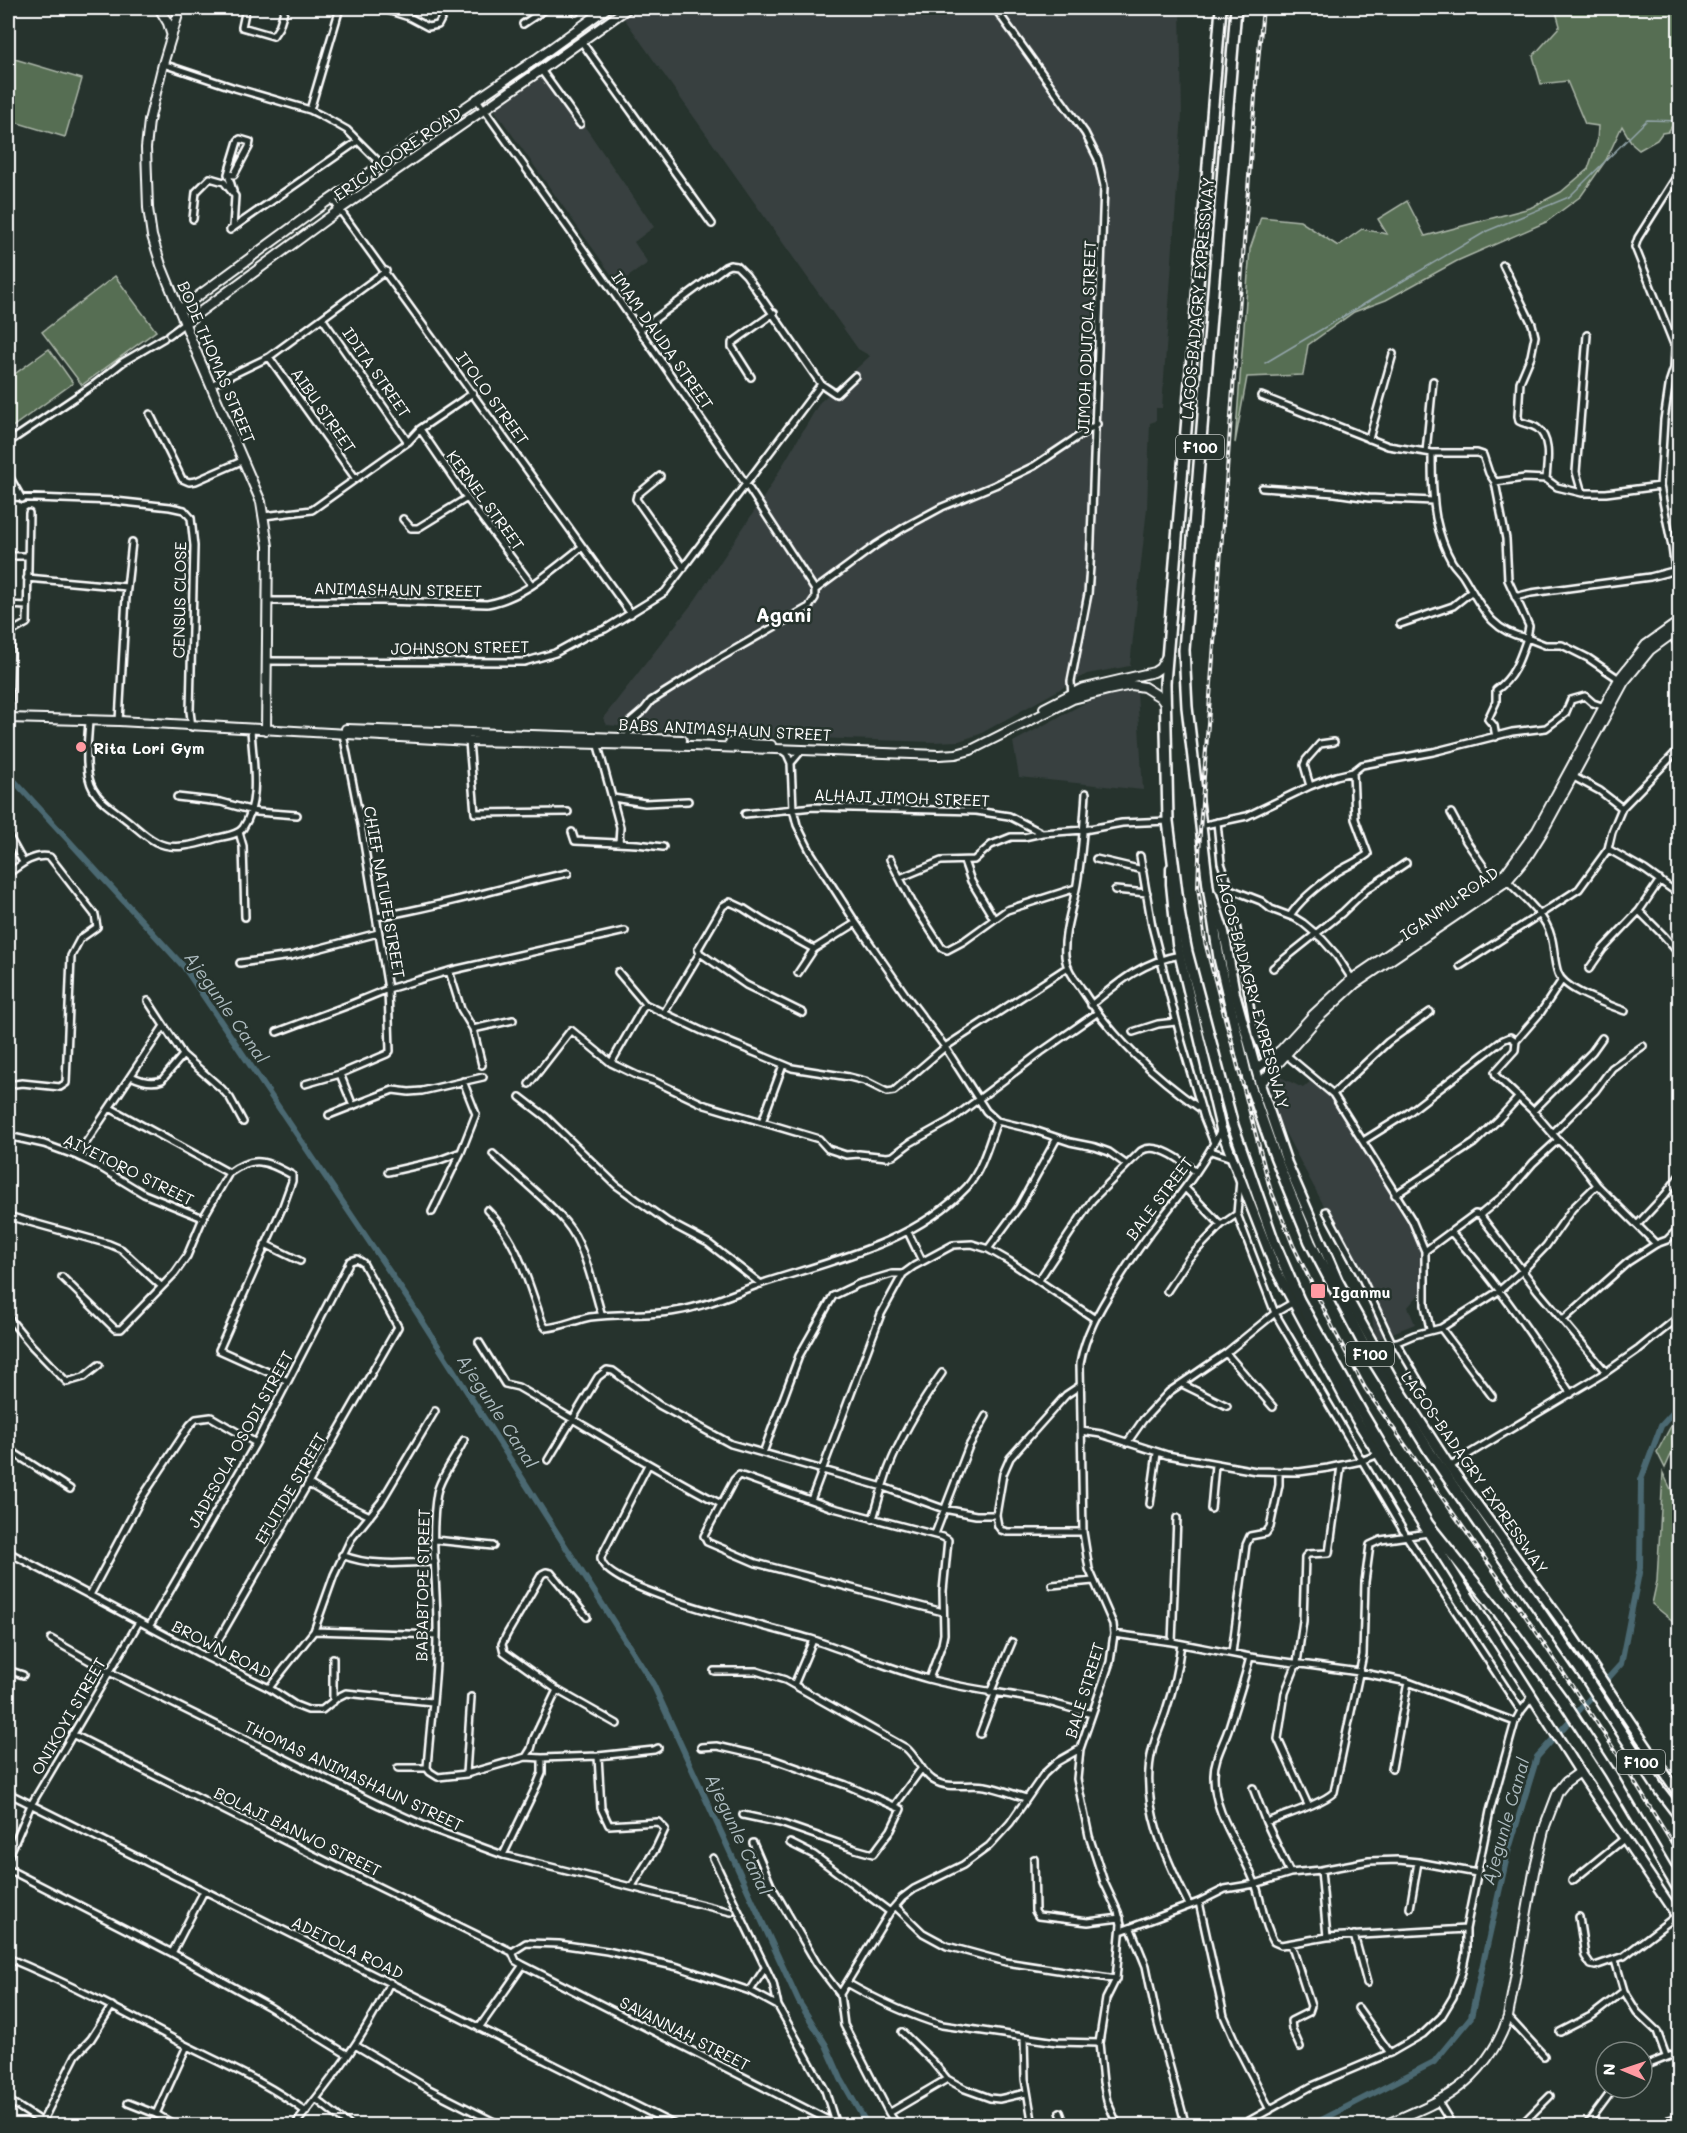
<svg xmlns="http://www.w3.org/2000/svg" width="1687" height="2133" font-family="Mali,sans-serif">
<rect width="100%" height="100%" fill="#26332d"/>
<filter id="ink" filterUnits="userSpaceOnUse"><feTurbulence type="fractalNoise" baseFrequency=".0167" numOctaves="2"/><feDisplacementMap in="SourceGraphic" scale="12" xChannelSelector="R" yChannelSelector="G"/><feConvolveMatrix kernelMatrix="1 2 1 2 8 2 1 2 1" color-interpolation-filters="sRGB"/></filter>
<g filter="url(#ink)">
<path fill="#37403f" d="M629 8H1180L1182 114 1162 408H1156V421L1150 423 1147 508 1130 666 1087 674 980 734 959 741 934 742 695 734 607 725 603 718 695 600 765 495 820 402 870 356 858 349 621 14Z
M548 73 654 227 634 242 648 263 618 284 494 109Z
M1124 692H1137L1143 790 1019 777 1013 742 1079 706 1103 695Z
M1268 1071 1303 1088 1313 1079 1323 1086 1350 1122 1382 1176 1399 1210 1419 1241 1423 1290 1408 1307 1415 1324 1375 1340 1369 1290 1282 1127 1265 1086Z"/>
<path fill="#576e53" stroke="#abb6a9" stroke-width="1.5" d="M1555 8H1679V116L1668 132 1662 133 1657 140 1639 150 1633 145 1622 126 1606 160 1581 196 1546 222 1457 261 1386 300 1354 312 1308 345 1303 375 1247 377 1235 443 1250 249 1261 217 1300 221 1338 246 1362 229 1387 234 1378 219 1407 201 1425 236 1530 208 1561 192 1588 169 1597 142 1598 126 1585 124 1567 81 1541 84 1533 56 1560 26Z
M8 57 82 79 65 137 8 120Z
M115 276 156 331 82 385 42 332Z
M49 349 73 383 8 430V379Z
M1679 1411V1437L1665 1468 1657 1452Z
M1663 1473 1679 1506V1626L1652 1604 1657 1581Z"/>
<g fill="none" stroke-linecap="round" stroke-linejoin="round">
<path stroke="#93a5aa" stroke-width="1.5" d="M1265 363 1487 231 1569 197 1647 120 1680 121"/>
<path stroke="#4b6972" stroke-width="6" d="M8 774 184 967 412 1305 653 1684 799 2002 826 2045 841 2079 868 2126
M1310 2126 1434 2062 1471 2017 1508 1852 1537 1757 1621 1664 1640 1568 1641 1480 1661 1426 1680 1405"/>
<g stroke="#fff" stroke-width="10">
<path id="street" d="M246 8 242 27 273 36 279 27 285 8
M381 8 409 17 428 27 438 25 447 8
M572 8 576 12
M995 8 1085 133 1098 159 1104 186 1090 566 1088 594 1071 681 1072 697
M523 24 547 8
M581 41 712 224
M163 64 235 88 310 110 324 117 347 130 381 164
M541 70 580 124
M476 98 607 283 746 484 815 590
M310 110 340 8
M240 139 250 142 249 147 234 175 228 174 238 141Z
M1680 171 1638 238 1635 247 1675 347 1674 368 1670 380 1664 420 1660 486 1672 547 1680 608
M228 174 233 191
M332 199 631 614
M193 219 196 192 210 178 224 182 235 196 233 228
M230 230 358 141
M1503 265 1532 324 1535 336 1531 356 1520 382 1518 416 1519 421C1524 424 1531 424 1537 428 1552 439 1547 464 1546 479
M322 318 408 442
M640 330 725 267 730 265 737 266 746 275 821 384 836 394 855 376
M169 335 185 323
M269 357 356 479
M751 377 732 347V343L774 313
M211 385 269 357 386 271
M1261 396 1388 446 1432 453H1477L1483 455 1489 473 1495 482 1506 539 1508 580 1529 626 1527 638 1545 645H1562L1588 658 1619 679
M150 414 182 479 189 482 196 481 244 460
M420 429 467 498 532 585
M1369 439 1393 354
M12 440 95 384 123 362 164 338
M1426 452 1433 381
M1432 453C1432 475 1432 496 1436 518 1439 532 1445 550 1452 562 1455 567 1460 571 1463 576 1481 605 1490 632 1527 638 1520 658 1514 678 1496 690V702L1488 719 1494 726 1496 737
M8 474 22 499
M660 476 637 495 636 499 684 568
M1495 482 1525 478 1546 479 1557 487 1582 493H1606L1660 486
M1262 488 1335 493 1369 498 1433 501
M1582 493 1576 472 1587 335
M8 497 115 501 170 507 184 510 191 518 194 546 190 711 192 727
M264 516 312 510 408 442 420 429 473 393
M403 519 411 528H418L467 498
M8 556H28
M27 578 127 587
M1515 597 1531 593 1650 577 1673 571
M268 601H382L487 604C524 598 553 569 582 547
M8 605 27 606
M1400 624 1453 606 1472 591
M1671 634 1680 648
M266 661 524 662 555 653 586 636 605 629 665 592 821 384
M9 718 11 635 13 631 27 623 29 513
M89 721C88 741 83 771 93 789 99 801 113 809 123 817 134 825 144 836 156 842 174 852 200 843 218 838 226 836 238 835 243 828 262 800 252 759 251 728
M119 721 126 597 132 542
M343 734 361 825 388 989 390 1051 387 1054 340 1074 353 1106
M628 738 630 722 644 710 651 701 718 659 809 607 815 598V590L876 545 905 527 942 507 995 485 1034 466 1097 424
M469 741 475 813 568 812
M597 742 620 827 619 843
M782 750 787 754 791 763 793 809 797 825 810 851 856 923 905 994 945 1047 986 1111 997 1121 1031 1129 1070 1142 1095 1147 1109 1152 1127 1165
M791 763 801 751
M1572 776 1600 791 1622 808
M1310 786 1304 765 1306 760 1320 744 1334 742
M1086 793C1084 824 1082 854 1077 884 1073 907 1063 932 1065 956 1066 968 1074 978 1081 988 1112 1038 1154 1076 1202 1110
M177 797 221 802 257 812 297 815
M613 798 645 803 688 801
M1451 813 1466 841 1495 883
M745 814 813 807 976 811 1009 816 1042 833 1084 830 1122 823 1168 821
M1217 822 1221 863 1230 889 1255 1034 1267 1062
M1200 826 1247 816 1310 786 1336 776 1353 772 1362 765 1433 752 1512 732 1546 728 1565 714 1571 700 1585 696 1593 703 1607 708
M239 832 243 846 245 917
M572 832 575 841 637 844 663 847
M8 835 23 862
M1608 849 1645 870 1680 895
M1140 856 1152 926 1182 1043 1204 1118 1214 1143
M890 859 912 902 942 948 947 950 964 941 1007 910 1076 888
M1096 859 1143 870
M964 861 971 881 994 919
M8 874C20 865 34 853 50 857L95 915 97 927 80 939 71 956 66 1083 60 1087 22 1083 8 1085
M900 878 941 861 974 860 991 845 1011 837H1024L1042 833
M1506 879C1519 894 1536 906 1546 924 1556 942 1552 956 1558 973 1564 991 1608 1004 1625 1011
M1230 889 1261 901 1271 909 1295 918 1303 923 1322 939 1337 956 1352 979
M1115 890 1147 893
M1639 911 1664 936 1680 955
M1290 916C1300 899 1323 882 1339 871 1349 865 1359 861 1368 854L1355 819 1353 772
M376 917C441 907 504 886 568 873
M700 953 698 949 723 906 730 902 743 908 763 921 814 949
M240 963 291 956 378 933
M1460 966 1579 889 1608 849 1612 832 1622 808 1680 748
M1273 968 1342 913 1366 890 1406 863
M1589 969 1603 949 1639 911 1660 880
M449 971 461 1009 473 1029 482 1065
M618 972 645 1004 702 1031 792 1068 849 1077 865 1081 887 1092 894 1091 945 1047 1068 967
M798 973 814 949 856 923
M1562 980 1541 1012 1516 1041 1515 1050 1495 1072 1496 1076 1533 1111 1558 1140 1576 1157 1597 1185 1656 1244
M148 1001 183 1055 222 1089 230 1098 243 1122
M1091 1005C1120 981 1142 962 1180 955
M664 1013 700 953 746 985 803 1013
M473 1029 513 1020
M277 1032 349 1005 388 989 449 971 625 931
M1133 1032 1158 1024 1176 1022
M1284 1053 1333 1094 1412 1220 1425 1251V1305L1430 1329
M611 1063 645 1004
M131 1076C141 1081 152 1084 162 1080L183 1055
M305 1084 340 1074
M529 1084 571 1030 611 1063 638 1076 654 1081 705 1105 819 1139 828 1149 846 1155 859 1154 887 1157 893 1156 910 1143 951 1120 1041 1052 1097 1013
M1333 1094 1388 1042 1430 1012
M520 1097 546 1117 616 1185 668 1222 708 1243 761 1284
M110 1108 229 1173C254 1155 266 1161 292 1175V1181L283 1206 219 1350 288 1381
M1533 1111 1592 1052 1602 1038
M329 1115 393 1090 409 1092 422 1091 483 1077
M762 1122 783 1065
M1553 1133 1595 1091 1612 1068 1643 1046
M8 1136 44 1144 77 1156 98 1166 144 1194 203 1218
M1363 1141 1408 1113 1503 1040 1510 1037 1516 1041
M1211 1151 1232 1158
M493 1154C516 1176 560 1209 575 1236 588 1261 594 1289 602 1316
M77 1156 164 1026
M388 1172 437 1161 461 1152 476 1114 463 1081
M1395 1195 1474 1143 1499 1119 1519 1097
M487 1210C519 1241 528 1284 543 1324L546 1328C561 1327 575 1320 590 1317 619 1313 648 1316 676 1311 707 1306 734 1293 763 1283 834 1260 914 1243 967 1187 982 1170 989 1142 997 1121
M1326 1211 1360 1274 1392 1343
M432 1212 461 1152
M1480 1215 1538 1291 1606 1372
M8 1216 109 1244 121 1249 161 1286
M1221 1225 1237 1214
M1637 1225 1665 1195 1680 1175
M908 1232 922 1261
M1451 1232C1496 1281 1534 1338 1571 1394
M265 1244 300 1261
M988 1249 1019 1207 1057 1138
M1425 1251 1475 1214 1480 1215 1510 1190 1533 1163 1558 1140
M62 1277 115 1329H121L175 1273 187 1256 203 1218 229 1173
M1039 1280 1092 1200 1141 1151C1157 1141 1184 1162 1196 1172
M1167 1291 1189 1258 1221 1225 1186 1189
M8 1317 32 1346 67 1382 84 1377 99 1365
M1563 1320 1628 1262 1656 1244 1667 1240 1680 1227
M1441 1328 1492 1396
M479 1342 505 1384 518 1387C586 1426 651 1468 721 1504
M1396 1342 1423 1388
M1376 1351 1414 1335 1441 1328 1499 1291 1523 1270 1546 1246 1572 1209 1597 1185
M1226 1353 1273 1407
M1182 1384 1227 1406
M1081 1385 1066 1395 1010 1458 1003 1474 996 1515 998 1526 1001 1530 1007 1532H1083
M1081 1431 1101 1434 1167 1455 1256 1471 1299 1472 1328 1468 1361 1461 1379 1454
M464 1440C457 1456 440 1477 437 1493 429 1539 438 1588 437 1635 437 1679 430 1724 427 1768L430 1772 438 1777 466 1774 526 1757 542 1758 598 1756 654 1750 658 1748
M1127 1443 1143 1420 1169 1392 1226 1353 1275 1313 1294 1302
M8 1449 70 1489
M763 1453 799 1356 833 1296 858 1284 892 1274H903
M548 1460 598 1377 607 1370 613 1371 659 1405 731 1444 883 1487 944 1509 976 1515H996
M648 1465 601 1557C597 1589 782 1630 811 1639 850 1652 888 1668 928 1679 966 1689 1005 1693 1044 1701 1060 1705 1076 1710 1092 1714
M1450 1467 1464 1457 1606 1372 1639 1349 1680 1316
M309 1484 334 1499 370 1516
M811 1500 881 1314 903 1274 914 1266 953 1245 972 1244 988 1249 1009 1261 1095 1319
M1150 1504 1157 1453
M1211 1509 1215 1465
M873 1519C878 1503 882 1486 888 1470 901 1435 921 1403 942 1373
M935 1534 969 1446 986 1416
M435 1540 493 1546
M8 1552 208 1658 269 1688 295 1705 308 1710H322L338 1697 346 1693 432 1702
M342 1555C371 1567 405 1563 435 1562
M1052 1585 1093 1581
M90 1595 141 1499 190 1425 196 1419 211 1417 256 1443
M587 1617 551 1573 546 1572 542 1574 507 1634 502 1644 504 1652 557 1690 617 1724
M149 1627 256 1443 350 1261 357 1259 363 1263 398 1327 208 1658
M314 1631 437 1635
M1114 1634 1172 1642 1250 1657 1359 1672 1408 1682 1515 1722
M51 1639 109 1672 379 1805 432 1829 503 1855 731 1912
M1172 1642 1177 1518
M1181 1644C1178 1666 1174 1687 1167 1707 1163 1722 1155 1736 1152 1751 1139 1803 1166 1859 1189 1905
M1232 1653 1246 1545 1250 1536 1266 1533 1270 1527 1279 1485V1472
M1250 1657C1244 1681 1236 1704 1229 1727 1224 1743 1214 1758 1214 1775 1213 1816 1243 1849 1256 1886 1262 1904 1264 1925 1274 1942L1281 1945 1327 1937 1466 1929
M8 1670 23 1675
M714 1671H756L785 1680 906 1748C917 1757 921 1772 933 1780 949 1790 968 1783 985 1786 998 1788 1012 1794 1026 1798
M929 1679 942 1644 944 1634 943 1591 948 1540 943 1537 830 1507 739 1475 734 1480 704 1536 707 1542 756 1563 943 1612
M794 1685 813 1640
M269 1688 314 1631 334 1575 351 1539 381 1502 435 1411
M990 1693 1012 1642
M333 1702V1658
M1521 1711 1532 1697
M72 1734 303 1850 512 1952
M980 1734 995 1694
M701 1747 717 1746 769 1758 846 1785 901 1809 891 1830 873 1854 855 1849 780 1823 743 1815
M598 1756 601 1808 609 1825 658 1822 665 1829 656 1848 632 1886
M526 1757 531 1749 534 1738 557 1690
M398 1768H427
M1392 1768 1408 1682
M466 1774 471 1697
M1253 1788 1266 1822 1290 1873
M8 1793 677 2126
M895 1805 922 1768
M1308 1805 1278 1739 1285 1693 1297 1663 1303 1621 1305 1557 1308 1554 1329 1553 1341 1466
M1266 1822C1281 1817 1325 1802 1334 1792L1363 1655 1365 1582 1370 1545 1381 1540 1428 1533
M753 1843 771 1885 817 1964 840 1994
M790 1843 814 1855 890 1912
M503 1855 537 1785 542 1773V1758
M8 1858 31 1805 139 1622
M713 1858 773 1983 778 2006 825 2090 836 2125
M1034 1859 1035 1911 1038 1916 1088 1922 1120 1918
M8 1869 172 1953 268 2006 348 2055
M1321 1870 1327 1937
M1572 1881 1625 1838
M1199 1902 1224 2016 1238 2048 1270 2110
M895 1906 923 1933 947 1946 1006 1962 1116 1979
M1410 1908 1418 1862
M1579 1917 1585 1956 1591 1965 1595 1966 1624 1956 1676 1916
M1131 1929 1146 1966 1158 2024 1186 2126
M1121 1931 1199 1902 1225 1889 1255 1884 1290 1873 1321 1870 1369 1861 1398 1860 1418 1862 1477 1873
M1354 1935 1367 1983
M1291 1944 1311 2006 1309 2012 1291 2021 1292 2029 1300 2047
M512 1952 516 1961 523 1965 836 2124
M512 1952 526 1943 559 1944 607 1951 678 1967 750 1991 778 2006
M172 1953 204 1891
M8 1958C68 1983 127 2014 185 2045 227 2066 268 2083 306 2112
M1615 1960 1624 1991 1637 2012 1657 2031 1666 2056
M847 1983C877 2000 908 2015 942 2025L1057 2042 1099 2043
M750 1991 765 1968
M1358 2008 1390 2053
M1508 2017 1544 2056
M8 2024 10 2031 8 2038
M479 2028 523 1965
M902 2032 933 2062 947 2079 965 2089 990 2098 999 2099 1026 2093
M1560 2032 1593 2015 1624 1991
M1024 2037 1025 2079 1033 2126
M355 2045 429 2089 502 2126
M1642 2067 1680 2052
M316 2099 350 2126
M8 2100 48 2126
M1437 2100 1453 2126
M128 2103 156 2114 177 2126
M1060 2112 1065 2126
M889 2113 947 2079
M156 2114 187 2046
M42 2122 76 2055 91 2039 112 2006
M1653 2124 1680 2117
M294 2126C331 2081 366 2035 390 1982
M898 2126 889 2113 844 2025 840 1994 890 1912 902 1898 914 1889 963 1865 989 1846 1010 1823 1044 1774 1057 1762 1080 1749
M1118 2126 1107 2101 1103 2082 1099 2043 1106 1999 1116 1979 1121 1924 1118 1912 1104 1882 1089 1836 1077 1779 1080 1749 1110 1662 1114 1634 1113 1624 1089 1569 1083 1532 1080 1364C1085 1335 1099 1310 1115 1285 1128 1264 1142 1243 1157 1224 1181 1193 1205 1164 1221 1129
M1240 2126 1312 2086 1390 2053 1423 2034 1441 2017 1453 1997 1462 1972 1466 1953V1929L1490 1811 1515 1722 1521 1711 1407 1537 1275 1313 1237 1214 1240 1180
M1520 2126 1550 2096
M1586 2126 1614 2088"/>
</g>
<g stroke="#fff" stroke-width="12">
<path id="secondary" d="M159 8 168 23 171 33
M180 8 163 64 149 121 146 148 148 208 152 236 161 265 198 356 261 502 268 546 266 730
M179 310 325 203 536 59 607 8
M185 323 339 210 541 70 628 8
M1044 708 1081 689 1154 672 1160 668 1167 656
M8 718 119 721 469 741 691 746 939 755 956 754 971 750 1073 699 1108 690 1132 685 1144 687 1160 697 1166 705
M346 729 682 740
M730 743 771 745
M1256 1069 1281 1050 1313 1015 1352 979 1504 875 1537 830 1619 679 1646 645 1680 621
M1260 1084 1317 1019 1355 984 1507 881 1527 857 1542 833 1624 682 1650 650 1680 628
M1382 2126C1406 2115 1433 2106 1454 2091 1479 2074 1499 2046 1508 2017L1534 1872 1545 1826 1558 1792 1566 1782 1580 1772"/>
</g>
<g stroke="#fff" stroke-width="13">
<path id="primary" d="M1171 868V884L1177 944 1221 1129 1275 1268 1356 1419 1580 1772 1680 1921
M1212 895 1224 932 1235 993 1260 1084 1287 1163 1338 1281 1391 1376 1450 1467 1570 1633 1680 1796"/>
</g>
<g stroke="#fff" stroke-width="14">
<path id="highway" d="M1221 8 1165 683 1168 821 1180 917 1187 952 1233 1125 1274 1242 1299 1300 1362 1413 1428 1524 1499 1613 1562 1699 1610 1773 1680 1892
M1236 8 1184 650 1187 707 1208 886 1219 958 1247 1077 1275 1156 1310 1242 1367 1351 1430 1452 1586 1678 1660 1791 1680 1817"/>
</g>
<use href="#street" stroke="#26332d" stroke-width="5"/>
<use href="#secondary" stroke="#26332d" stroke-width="8"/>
<use href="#primary" stroke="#26332d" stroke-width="8"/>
<use href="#highway" stroke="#26332d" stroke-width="9"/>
<g stroke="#fff" stroke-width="4">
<path id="rail" d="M1263 8 1256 83 1200 830 1198 887 1205 942 1270 1188 1293 1245 1334 1330 1365 1388 1524 1614 1616 1752 1680 1856"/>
</g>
<use href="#rail" stroke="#26332d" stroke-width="1.5" stroke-dasharray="4.5" stroke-linecap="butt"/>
</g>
</g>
<g fill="#ff9aa2" stroke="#26332d" stroke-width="2">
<circle cx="81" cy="747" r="6"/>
<rect x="1310" y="1283" width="16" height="16" rx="3"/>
</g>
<g text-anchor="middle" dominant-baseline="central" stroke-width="5" stroke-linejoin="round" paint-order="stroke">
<g fill="#26332d" stroke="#bec2c0" stroke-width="1.5">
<rect x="1176" y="435" width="48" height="24" rx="4.5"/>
<rect x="1346" y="1342" width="48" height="24" rx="4.5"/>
<rect x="1617" y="1750" width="48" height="24" rx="4.5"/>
</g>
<g font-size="15" font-weight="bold" fill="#fff">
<text x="1200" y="447">F100</text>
<text x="1370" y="1354">F100</text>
<text x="1641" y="1762">F100</text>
</g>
<g font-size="16" fill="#fff" stroke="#26332d">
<text transform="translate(397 153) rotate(-35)">ERIC MOORE ROAD</text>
<text transform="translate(1197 298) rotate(-85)">LAGOS-BADAGRY EXPRESSWAY</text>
<text transform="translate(1086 337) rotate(-88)">JIMOH ODUTOLA STREET</text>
<text transform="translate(663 340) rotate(55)">IMAM DAUDA STREET</text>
<text transform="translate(217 362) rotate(67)">BODE THOMAS STREET</text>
<text transform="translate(377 372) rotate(55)">IDITA STREET</text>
<text transform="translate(493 398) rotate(54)">ITOLO STREET</text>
<text transform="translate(324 410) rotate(55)">AIBU STREET</text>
<text transform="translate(486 500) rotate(54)">KERNEL STREET</text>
<text transform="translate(398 589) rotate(1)">ANIMASHAUN STREET</text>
<text transform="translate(179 600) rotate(-89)">CENSUS CLOSE</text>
<text transform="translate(460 647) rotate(-1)">JOHNSON STREET</text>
<text transform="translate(725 729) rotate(3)">BABS ANIMASHAUN STREET</text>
<text transform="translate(902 797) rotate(2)">ALHAJI JIMOH STREET</text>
<text transform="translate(385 892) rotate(80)">CHIEF NATUFE STREET</text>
<text transform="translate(1449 903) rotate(-35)">IGANMU ROAD</text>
<text transform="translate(1253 991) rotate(75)">LAGOS-BADAGRY EXPRESSWAY</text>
<text transform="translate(129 1169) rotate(26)">AIYETORO STREET</text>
<text transform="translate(1159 1198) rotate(-53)">BALE STREET</text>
<text transform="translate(240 1439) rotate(-61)">JADESOLA OSODI STREET</text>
<text transform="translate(1475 1472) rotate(55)">LAGOS-BADAGRY EXPRESSWAY</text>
<text transform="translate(290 1488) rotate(-60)">EFUTIDE STREET</text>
<text transform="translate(422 1585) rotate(-89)">BABABTOPE STREET</text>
<text transform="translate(222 1649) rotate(27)">BROWN ROAD</text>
<text transform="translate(1084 1690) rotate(-73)">BALE STREET</text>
<text transform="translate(68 1716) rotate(-60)">ONIKOYI STREET</text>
<text transform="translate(354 1775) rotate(25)">THOMAS ANIMASHAUN STREET</text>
<text transform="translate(298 1831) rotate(26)">BOLAJI BANWO STREET</text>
<text transform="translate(348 1947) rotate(26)">ADETOLA ROAD</text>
<text transform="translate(685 2033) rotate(27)">SAVANNAH STREET</text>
</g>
<g font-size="16" font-weight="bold" fill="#fff" stroke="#26332d" text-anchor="start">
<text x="93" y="747">Rita Lori Gym</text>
<text x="1332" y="1291">Iganmu</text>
</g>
<g font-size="18" font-style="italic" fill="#aebcc0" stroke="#26332d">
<text transform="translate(227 1007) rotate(55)">Ajegunle Canal</text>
<text transform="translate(498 1411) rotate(57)">Ajegunle Canal</text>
<text transform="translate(1505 1821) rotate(-74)">Ajegunle Canal</text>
<text transform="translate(739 1834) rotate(65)">Ajegunle Canal</text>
</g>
<g font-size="20" font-weight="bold" fill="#fff" stroke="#26332d">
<text x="784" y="614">Agani</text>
</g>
</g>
<rect width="1687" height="2133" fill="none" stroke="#26332d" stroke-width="30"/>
<rect x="15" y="15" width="1657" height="2103" fill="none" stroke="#fff" stroke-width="2" filter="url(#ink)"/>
<g transform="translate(1624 2070) rotate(272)"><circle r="28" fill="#26332d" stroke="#7d8581" stroke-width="1.5"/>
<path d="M0-4.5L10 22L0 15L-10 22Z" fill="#ff9aa2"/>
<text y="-9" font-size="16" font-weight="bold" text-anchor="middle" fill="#ffffff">N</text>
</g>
</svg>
